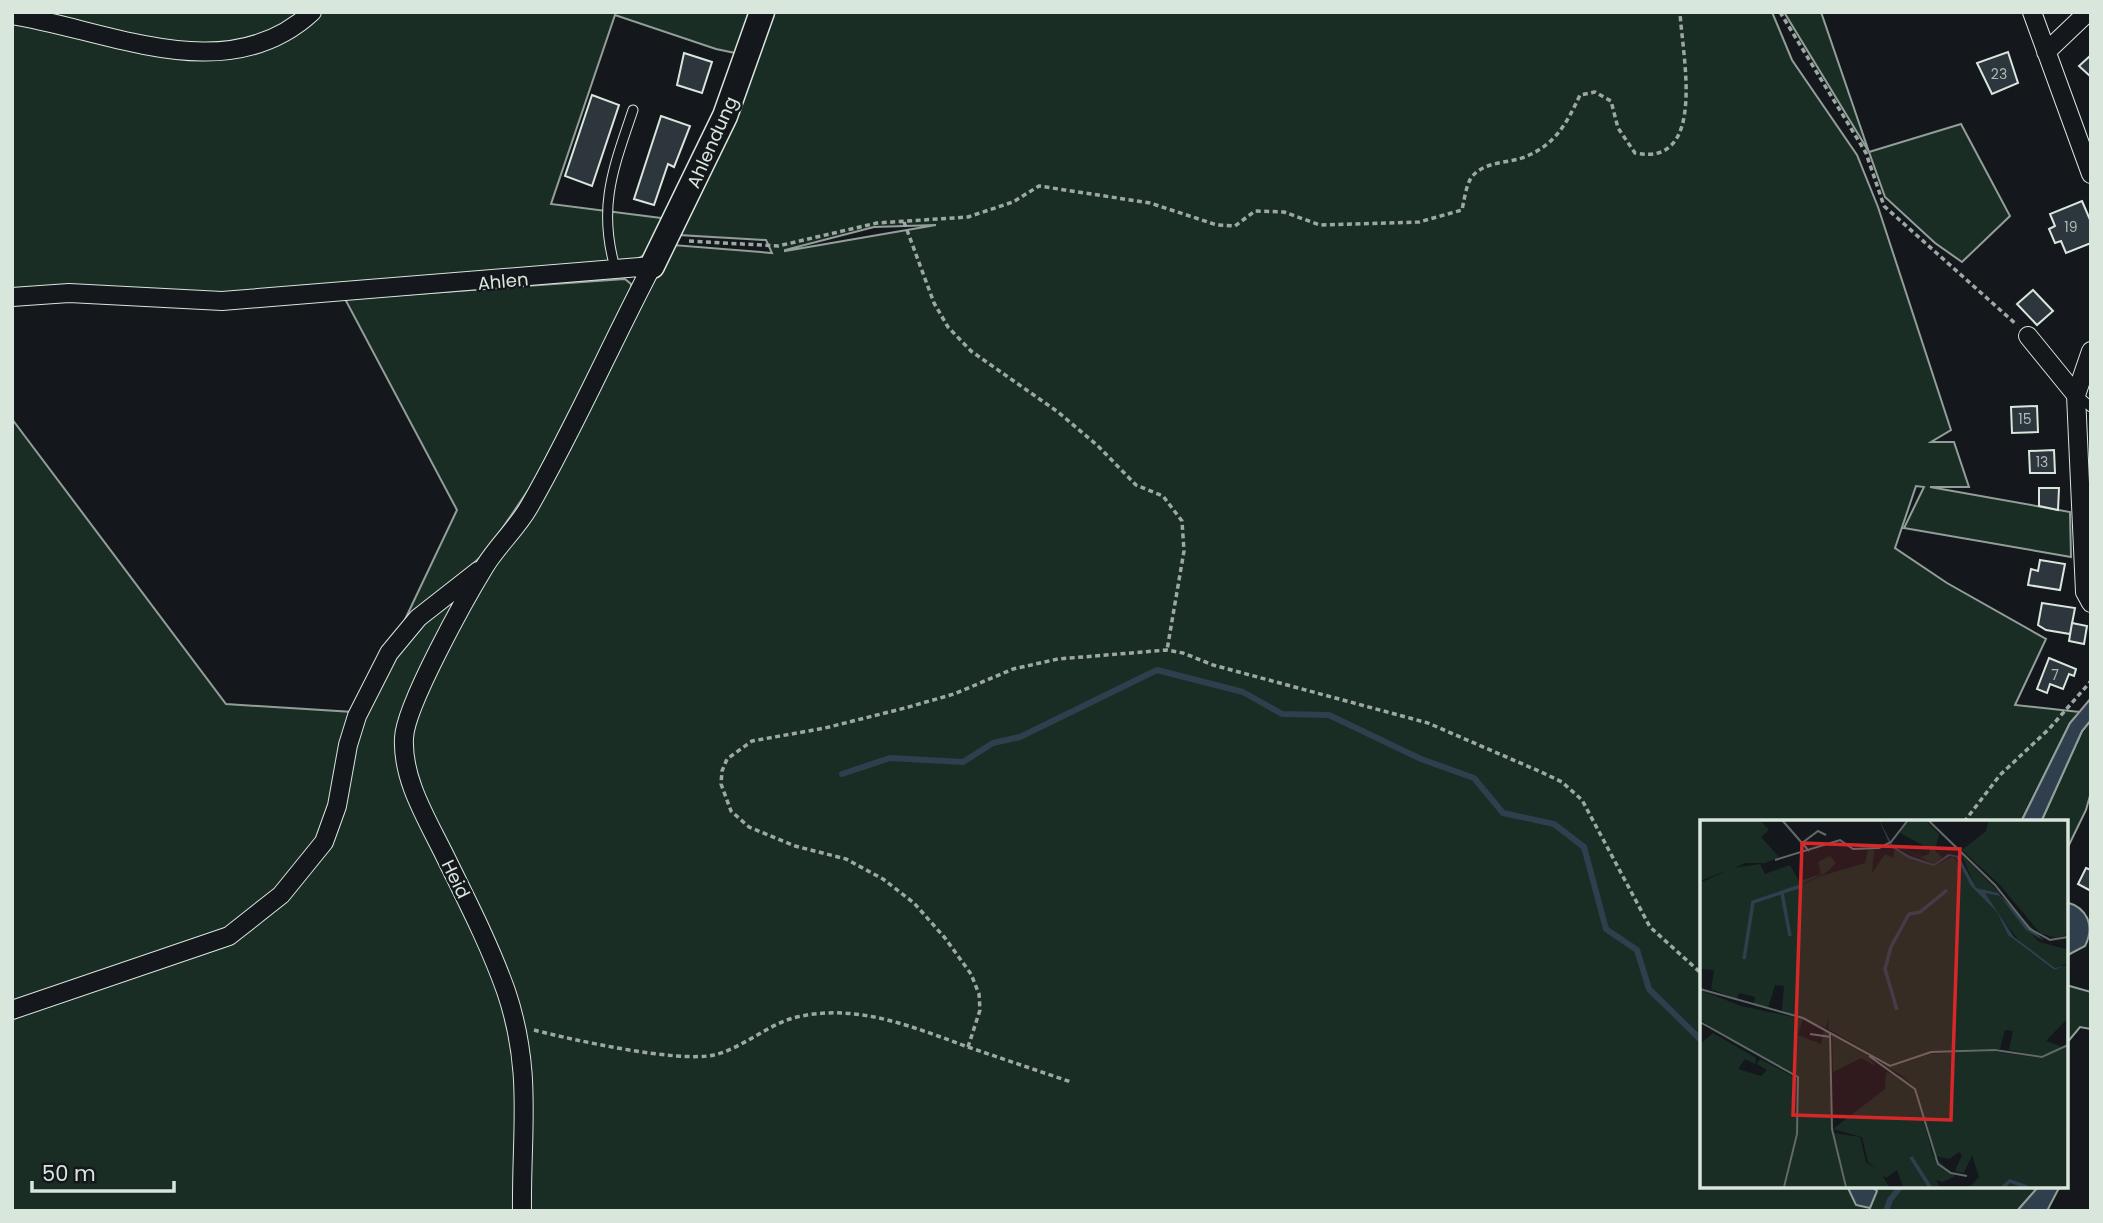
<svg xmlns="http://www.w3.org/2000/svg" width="2103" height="1223" font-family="Poppins,sans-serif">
<rect width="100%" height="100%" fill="#14181c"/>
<path fill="#1a2d24" stroke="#939e99" stroke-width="2" fill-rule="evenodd" d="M30 12H304L281 28 216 47 181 45Z
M320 12H753L740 54 716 49 615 15 551 204 661 218 667 224C653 256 643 258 611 267L224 296 12 291V22L226 54Z
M769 12H1772L1792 60 1857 155 1878 207 1951 430 1931 442H1954L1969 487H1930L2070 512 2071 557 1904 528 1924 487 1916 486 1895 548 1947 583 2046 639 2015 705 2080 712 2070 723 2021 822H1702V1186H2039L2017 1211H527V1049L417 790 409 736 426 691 460 622 673 245 772 253 766 240 679 235ZM936 225 785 251V250L874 227Z
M1784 12H1821L1869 152 1961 124 2010 216 1962 262 1935 243 1885 197 1869 152Z
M625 279 631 284V293L533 483 487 551 400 630 457 510 345 299Z
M12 419 226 704 353 712 321 839 280 892 226 934 12 1007Z
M450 603 455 609 398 737 510 1020 519 1121 515 1211H12V1019L226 946 287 900 329 845 361 721 407 637Z
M2091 720V792L2086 810 2066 851V822H2041L2082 731Z
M2066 985 2091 992V1029L2080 1027 2066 1044Z"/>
<path fill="#2f3f4d" stroke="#939e99" stroke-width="2" d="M2091 698V720L2082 731 2041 822H2021L2070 723Z
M2066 902C2088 908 2095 926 2085 946L2066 956Z
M1847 1186H1871L1877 1191 1870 1208 1856 1205Z
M2039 1186H2060L2047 1211H2017Z"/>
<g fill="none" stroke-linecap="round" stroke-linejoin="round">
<path stroke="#2f3f4d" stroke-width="6" d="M842 774 890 758 963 762 993 743 1020 737 1157 670 1243 692 1282 714 1329 715 1421 759 1474 778 1503 813 1554 824 1584 847 1606 929 1637 950 1649 989 1702 1041
M1886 1211 1890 1200 1901 1186"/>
</g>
<path fill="#2c363c" stroke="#d8e6dc" stroke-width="2" d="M2008 52 2018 83 1992 94 1977 63Z
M684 53 712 62 702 93 677 85Z
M2091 55V77L2079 66Z
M592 95 619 105 592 186 565 176Z
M661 116 690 126 674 167 668 164 654 205 634 199Z
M2082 201 2091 222V243L2066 253 2061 241 2055 243 2049 229 2055 226 2050 214Z
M2033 290 2053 311 2037 325 2017 304Z
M2037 406 2038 432 2012 433 2011 407Z
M2054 450 2055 473H2030L2029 451Z
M2039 488H2059L2058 510 2039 506Z
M2040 560 2065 564 2060 590 2028 585 2031 569 2038 571Z
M2042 603 2075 608 2070 634 2046 630 2038 625Z
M2072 623 2087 626 2084 644 2069 641Z
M2049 658 2076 669 2074 676 2069 674 2063 689 2050 684 2047 693 2037 689Z
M2086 868 2091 870V891L2078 884Z"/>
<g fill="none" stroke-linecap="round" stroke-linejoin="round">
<g stroke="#d8e6dc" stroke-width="11">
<path id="lane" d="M616 271C597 208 613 169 633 110
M2078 396 2091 407"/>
</g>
<g stroke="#d8e6dc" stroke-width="20">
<path id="street" d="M2032 12 2091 174
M12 15C109 30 227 91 312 12
M2046 52 2088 12
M12 297 69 293 222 301 652 266
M2028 336 2076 395
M2091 351 2076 395 2085 592 2091 603
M12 1010 229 936 281 895 324 842 337 806 348 745 357 716 389 653 418 618 478 571
M522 1211C521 1130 533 1071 506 991 489 943 465 897 443 852 425 816 402 778 404 738 405 706 466 597 485 566 498 545 517 528 529 507 574 429 610 346 652 266"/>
</g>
<g stroke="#d8e6dc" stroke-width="27">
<path id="secondary" d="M652 266 725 116 762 12"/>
</g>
<path stroke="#9da8a2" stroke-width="3.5" stroke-dasharray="5 3.5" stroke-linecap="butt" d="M1780 12 1866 153 1884 206 2017 325
M904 222 934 303 948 327 971 351 1058 412 1097 445 1136 485 1163 496 1182 521 1184 551 1167 650
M689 241 778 246 877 223 968 217 1013 202 1039 186 1150 203 1217 225 1235 226 1255 211 1284 212 1320 225 1419 222 1462 210C1464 201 1466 186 1471 178 1484 160 1510 164 1527 156 1556 144 1568 121 1580 95L1595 92 1611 101 1618 128 1635 153C1708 168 1682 55 1680 12
M1964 822 2000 775 2049 729 2091 681
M534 1030C573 1040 677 1063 714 1055 743 1048 768 1024 797 1017 857 1003 913 1027 968 1047L980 1010 979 994 971 974 945 938 914 903 883 879 846 859 795 846 749 827 731 811 721 784 722 771 727 759 752 741 825 728 905 708 954 694 1013 669 1058 659 1167 650 1183 653 1213 665 1428 723 1541 772 1562 782 1582 800 1650 927 1702 974
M968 1047 1071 1082"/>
<use href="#lane" stroke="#14181c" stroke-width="9"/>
<use href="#street" stroke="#14181c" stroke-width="18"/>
<use href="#secondary" stroke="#14181c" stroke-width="24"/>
</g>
<g text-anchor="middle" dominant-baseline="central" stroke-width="5" stroke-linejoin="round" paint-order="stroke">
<g font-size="14" fill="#adbab4">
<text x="1999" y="74">23</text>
<text x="2071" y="227">19</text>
<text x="2025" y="419">15</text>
<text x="2042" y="462">13</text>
<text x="2055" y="675">7</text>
</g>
<g font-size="18" fill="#d8e6dc" stroke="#14181c">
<text transform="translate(712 142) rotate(-66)">Ahlendung</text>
<text transform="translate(503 281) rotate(-5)">Ahlen</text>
<text transform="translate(456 879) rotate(64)">Heid</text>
</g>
</g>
<g transform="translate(1700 820)">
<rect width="368" height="368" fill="#14181c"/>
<path d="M0 0H60L69 10 61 17 79 37 65 43H45L34 48 60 44 65 54 90 45 99 61 121 54 118 42 130 36 136 43 127 52 65 83 121 56 165 43 168 30H174L172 53 185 34 193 38 194 30 234 46 253 36 297 92 308 115 353 150 367 145V199L346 221 363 227 342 236 309 230 313 211 305 210 300 229 240 231 190 245 128 209 129 197 126 208 82 191 84 166 75 165 68 188 54 185 55 177 39 173 37 179 11 169 14 150 0 149V63L28 50 0 61ZM225 0 239 14 235 31 242 37 234 44 192 24 221 37 229 34 230 29 200 13 206 1ZM289 0H367V115L356 118 340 113 300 65 262 30 286 11ZM261 34 301 74 276 68ZM288 71 299 75 339 122 366 129 367 143 355 148 323 126 283 74ZM0 170 41 186 103 199 98 215 121 224 124 210 129 213 132 313 145 367H84L98 314 99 257 34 223 0 199ZM13 213 56 238 55 244 45 239 38 249 61 256 67 250 57 244 60 239 98 259 97 309 83 367H0V224ZM132 215 166 234 176 246 161 238 133 252ZM366 227 367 367H270L279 357 272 335 264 353 255 351 262 335 259 332 249 339 235 336 216 270 203 256 173 240 190 247 227 234 289 231 342 238ZM186 252 203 257 215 270 233 336 255 356 243 362 236 360 240 367H203L197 350 186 358 168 342 162 317 133 309 185 269ZM134 313 160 317 166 342 181 353 189 367H147Z" fill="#1a2d24"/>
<path d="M179 0 193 26 210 36 234 44 248 34 259 36 276 68 298 73 344 121 326 110 300 76 285 73 314 117 355 148 367 145 354 150 308 115 297 92 271 66 256 37 250 36 234 46 208 38 191 27Z" fill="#2f3f4d"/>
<path fill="none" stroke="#2f3f4d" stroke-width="3.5" d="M82 73 90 116M44 139 53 82 101 66M197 190 185 149 191 127 209 94 220 92 247 70M211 337 230 367M303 367 310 361 327 367"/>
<path fill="none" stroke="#626a69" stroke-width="2" d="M82 0 109 31M228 0 295 65 330 109 350 120 368 117M102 23 118 11 126 15M75 40 140 20 153 29 179 28 191 22 208 0M0 169 103 198 190 246 231 232 295 230 342 237 368 225M0 202 98 257 97 314 84 367M130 212 132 309 146 367M110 214 131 217M169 236 215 269 238 344 251 353 267 356"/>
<path fill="#d62828" fill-opacity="0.15" stroke="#d62828" stroke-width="3.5" d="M102 23 260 29 251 300 93 295Z"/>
<rect width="368" height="368" fill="none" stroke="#d8e6dc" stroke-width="3.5"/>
</g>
<rect width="2103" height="1223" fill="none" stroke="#d8e6dc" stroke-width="28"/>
<path d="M32 1181v10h142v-10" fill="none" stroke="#d8e6dc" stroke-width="3.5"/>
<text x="42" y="1181" font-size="21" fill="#d8e6dc" stroke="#14181c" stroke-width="5" paint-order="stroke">50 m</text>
</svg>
